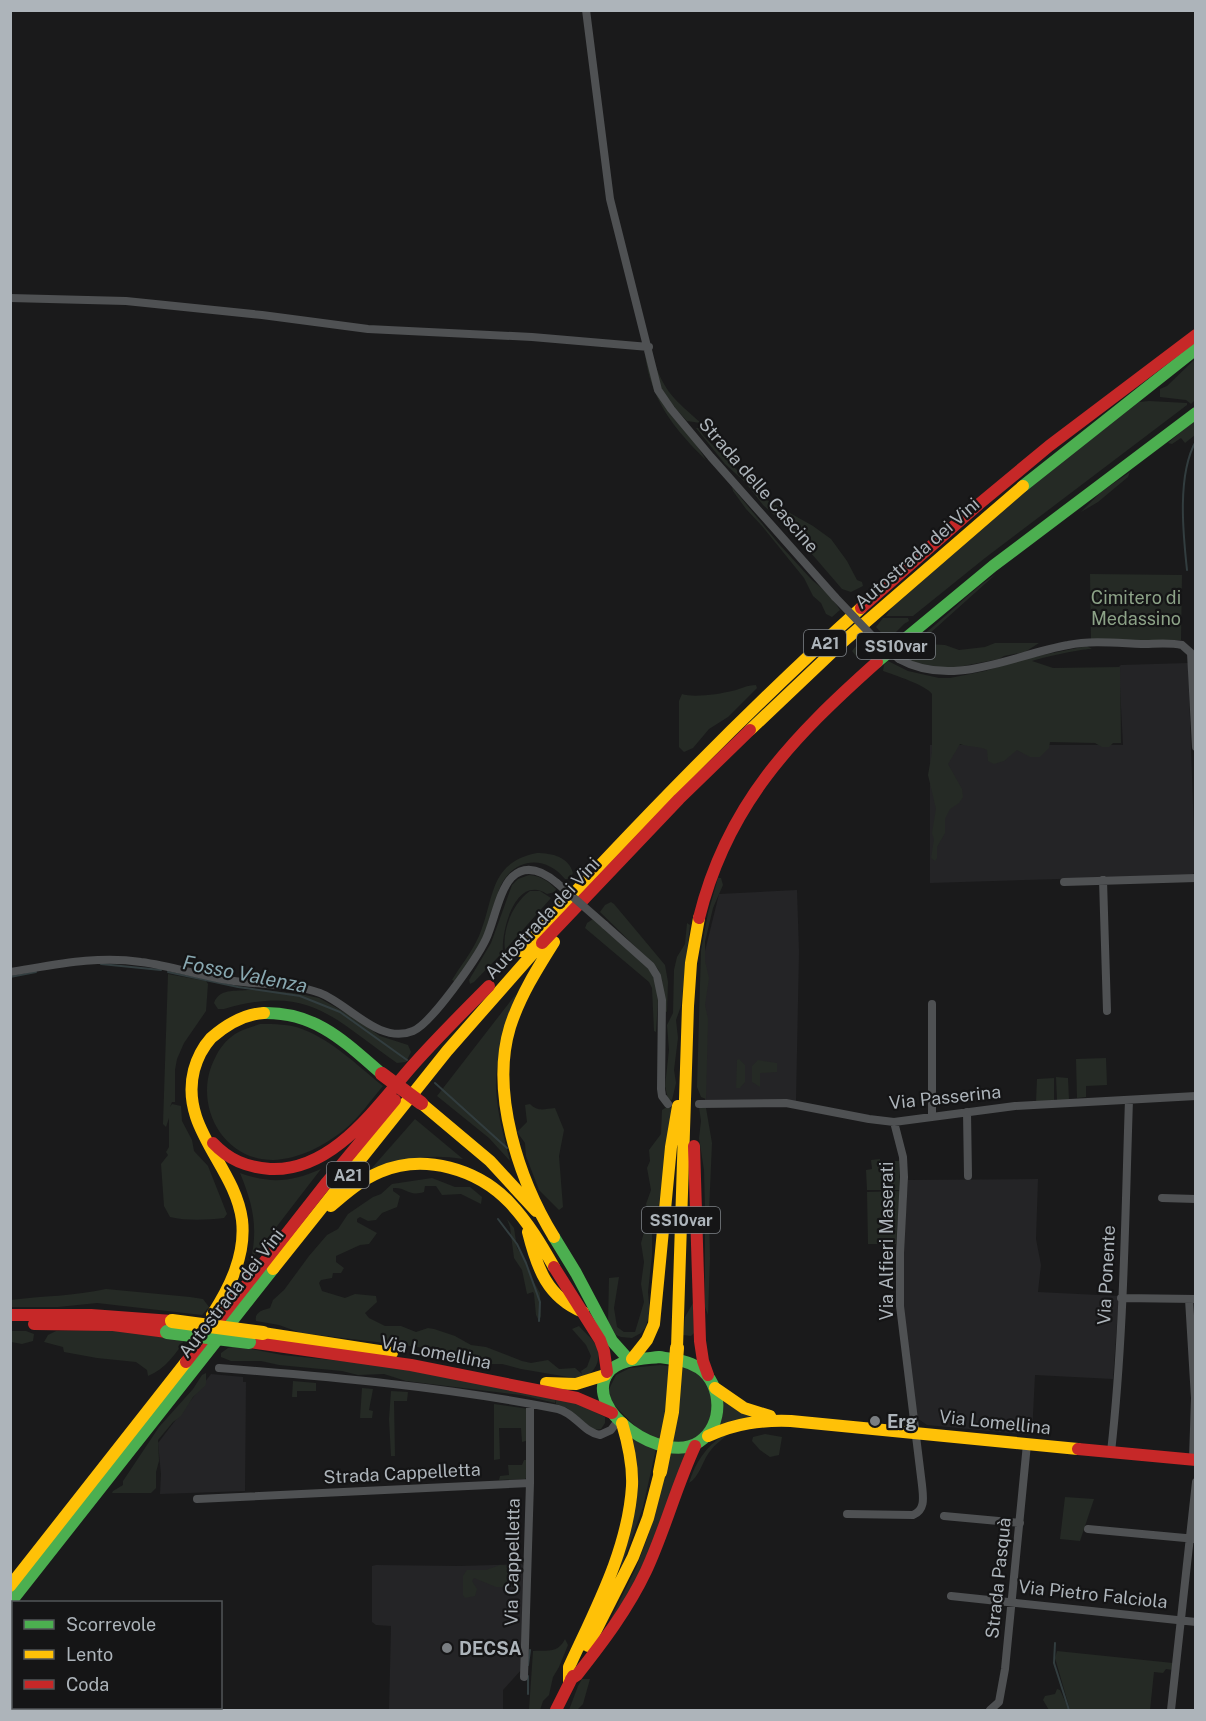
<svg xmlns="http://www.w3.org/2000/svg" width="1206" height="1721" font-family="'Public Sans',sans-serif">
<rect width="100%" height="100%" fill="#1a1a1b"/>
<path fill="#242426" d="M1188 663 1195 861V871L1192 875 930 883V745H1123L1119 667 1121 665Z
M797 890 799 952 796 1101 705 1100 704 955 719 894Z
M1038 1179 1036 1239 1041 1265 1038 1292 1119 1296 1113 1379 1035 1375 1032 1435 927 1425 917 1418 905 1335 902 1266 908 1180Z
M211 1374 243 1377V1382H246L245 1491 160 1494 161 1474 158 1443Z
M522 1564 525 1567 522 1669 503 1690V1710H389L391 1628V1626L376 1625 372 1622V1566L376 1565 460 1566Z"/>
<path fill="#252a25" d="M645 354 650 371 706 460C675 430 650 399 645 354Z
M653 359C665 393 674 399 701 423L687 421 675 408 661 390Z
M1195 359V400L1191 404 1186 400 1160 397V389L1167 386Z
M1149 401 1187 403V405L985 558 913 616H886L895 603 1033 484 1139 402Z
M1195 420V435L1185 443 1181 438 1172 444 1168 443Z
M696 428H699L703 435 765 499 813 526 831 539 847 561 857 580 862 582 863 586 851 592 842 589 792 531 763 505 745 482 725 464Z
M1130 472 1128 477 1098 502 1081 512 1101 492Z
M732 487 779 544 812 580 830 595 840 610 832 617 826 614 821 603 813 596 804 578 762 526 746 509 733 491Z
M996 574 928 635 925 641 927 644 945 645 959 650 985 647 995 643H1039L1025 652 1004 656 999 659 948 669 907 661 899 653 900 650C935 631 962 596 996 574Z
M1090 574 1182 575 1181 640H1091Z
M883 618H908L909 621 904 624 888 640 876 627Z
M867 639 877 649V652L872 658 867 660 856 656 852 651 861 640Z
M1087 646 1092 649C1085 648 1039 658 1032 661L1053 668 1120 667 1121 743H1113L1109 747H1102L1095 743 1050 742 1049 748 1040 757H1030L1017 750 1004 761 994 764 988 761 987 750C980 746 968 747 960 744L948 764 962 789 963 797 959 803 950 809 945 819V833L937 847V858L935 861 931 858 934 839 932 833 936 809 928 775 932 752V694C926 685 894 675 883 671L884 665 888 661 908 671 939 678H950L985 671 1023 659Z
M756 685 757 688 728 717 709 729 693 748 684 752 679 747V701L682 694C693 698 720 694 732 691 741 689 747 685 756 685Z
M537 853C552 853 569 857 573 873L570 879H565C546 855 515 857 501 885 493 903 489 924 481 943 475 956 464 969 456 982L452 980C461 965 472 952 479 936 495 898 488 863 537 853Z
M529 875C541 876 548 881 556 889L555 892 547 894C516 874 501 930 503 952L474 982 470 984 469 980 491 943 512 885 518 879Z
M718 878H721L723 885 713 908 705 942V961L709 978 705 1005 708 1019 706 1099 701 1097 697 1087 701 950 708 913Z
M530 891H540L551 898 505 950C502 929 513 903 530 891Z
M611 902 614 904 665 965 668 982 667 1012 664 1011 662 980 658 969 600 912 605 905Z
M593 919 649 969 656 983 658 1001 656 1032 654 1031 652 988 649 982 585 928 587 923Z
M687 923 690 925 681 1006 676 1020 678 1038 674 1070 676 1083 672 1100 668 1099 665 1086 669 1050 667 1025 673 1013 674 970 677 957 685 944Z
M168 974 206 981 208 984 206 1011 184 1043 177 1059 175 1070V1102H172L170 1107 172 1104 181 1106 182 1121 192 1140 194 1151 208 1166 227 1214 224 1218C207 1220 187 1221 170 1217L164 1206 161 1164 168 1155 166 1152 169 1147V1118L166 1127 163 1124Z
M253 989 300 994 319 998 353 1017 380 1036 408 1045 411 1052 406 1062 397 1063C331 1017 310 984 224 1009H218L214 1003C220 986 239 993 253 989Z
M516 994C507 1024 495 1056 496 1088 497 1113 504 1137 510 1161L489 1138 437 1096Z
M260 1024C275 1024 289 1024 302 1029 332 1040 358 1066 383 1086 370 1101 359 1118 344 1130 324 1146 299 1159 273 1160 221 1160 192 1102 215 1058 219 1049 226 1040 235 1034 243 1029 252 1027 260 1024Z
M1106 1058 1107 1085 1086 1086V1097L1077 1098 1076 1059Z
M739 1059 745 1065V1082L740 1088H736L737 1060Z
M758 1060 777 1063V1072L760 1073V1087L752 1082V1066Z
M1056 1077 1068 1078 1069 1100H1057Z
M1054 1078V1101L1036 1102 1037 1079Z
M530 1104C538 1112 544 1109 555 1108L564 1130 559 1156 563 1207 559 1210 539 1190 526 1156 525 1143 517 1132 527 1122 525 1105Z
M667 1107 673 1109 659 1204 652 1232V1255L648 1292 650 1314 645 1328 641 1333 632 1338 621 1337 616 1335 608 1322 609 1278 619 1277 614 1308 617 1327 624 1332H635L644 1302 641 1284 644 1262 641 1243 649 1214 646 1204 651 1190 647 1168 650 1161 649 1150 661 1134 662 1110Z
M699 1107 706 1108 712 1143 709 1212 710 1258 708 1315 705 1307V1210L704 1170 699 1138 701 1121Z
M415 1119 463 1159C425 1153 408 1160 371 1169Z
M880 1159 881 1165H888V1161H899L900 1190H867L866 1170 872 1169 871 1160Z
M321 1169 251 1260C258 1226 253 1205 240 1173 270 1184 292 1182 321 1169Z
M432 1178 455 1187H470L482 1197 481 1204 461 1194 442 1195 436 1186H425L424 1192C408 1197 407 1187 393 1188V1191L400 1196 397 1207 382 1213 376 1220 368 1221 360 1217 357 1219V1222L377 1233 369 1244 360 1245 336 1256V1262L344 1268 341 1273H333L332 1278 321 1280 319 1283 322 1291 345 1298 355 1294 376 1296 377 1302 365 1313 369 1318 385 1326H401L416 1332 428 1328 434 1329 455 1336 471 1345 486 1347 522 1361 531 1363 548 1360 559 1369 575 1368 582 1374 581 1371 587 1367 591 1356 586 1345 572 1329 579 1326C584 1332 592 1338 596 1345 602 1359 596 1372 583 1378L582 1376 574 1378 521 1369 502 1364H483L473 1359 453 1357 418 1347 301 1333 279 1325 256 1321C254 1312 263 1310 270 1308L273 1300 284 1290 309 1256 327 1235 338 1229 348 1214 373 1197 381 1194 392 1184Z
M900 1191 896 1244H868L867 1192Z
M507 1219 514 1228 517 1248 525 1260 531 1277 540 1293 541 1316 539 1321 536 1315 534 1294 533 1292 527 1294 522 1270 514 1258 510 1227Z
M106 1289 190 1297 203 1299 209 1307 202 1315 97 1303 58 1307H11L10 1300C42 1296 75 1296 106 1289Z
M693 1303 694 1333 691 1336 683 1335 685 1317Z
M114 1330 185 1339C176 1354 165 1369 148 1376L147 1370 136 1362 97 1358 64 1352 63 1347 44 1342 48 1335 56 1331Z
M11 1331H26L34 1334 33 1341 22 1344 11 1342Z
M236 1346 282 1355 382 1365 574 1402 605 1417V1423L601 1429 594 1430 567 1408 556 1404V1400L555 1403 521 1395 406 1381 384 1374 358 1375 342 1371 279 1365 261 1361H231L221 1357V1353L228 1348Z
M660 1365 689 1368 704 1379 713 1397 709 1426 692 1441 672 1446 640 1431 612 1403 609 1389 616 1375 630 1368Z
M206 1373V1383L205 1386 193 1397 181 1416 173 1422 158 1440 159 1461 156 1472V1488L151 1493H112L113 1491 123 1485V1481L159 1427 193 1389 202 1375Z
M293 1381 316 1383V1391H297V1397H292Z
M362 1388 373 1389 369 1410 373 1411 372 1418H360Z
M391 1391 408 1392 407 1401H394L395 1456H391L389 1419Z
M722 1398 757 1417 719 1427Z
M494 1404 529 1409V1440L522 1442 521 1428H499L500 1459 494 1460Z
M765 1434 782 1437 779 1455 770 1457 760 1450 752 1441 753 1437Z
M724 1435 726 1436C719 1442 713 1446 708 1454 702 1463 699 1477 689 1483 695 1463 706 1446 724 1435Z
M630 1438 656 1449 643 1507 621 1568Z
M689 1451 644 1569 604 1632 636 1568 648 1536 670 1452Z
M524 1460H528V1476L525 1479 499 1480 500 1476 509 1475 508 1465H522Z
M1065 1497 1094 1499 1080 1541 1060 1539Z
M500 1565 520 1566V1571L511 1575 503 1587H496L474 1578 472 1581 477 1589 475 1596 465 1598 463 1595V1576L467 1570H486Z
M565 1639 568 1645 559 1667 553 1677 549 1695 543 1701 540 1710H529L533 1651C546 1650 558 1654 565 1639Z
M1057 1651 1173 1663V1670L1166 1669 1163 1673 1154 1672 1150 1710H1070L1055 1658Z
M582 1679H590L583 1704 577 1710H569L578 1686Z
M1057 1689 1060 1690 1069 1710H1049L1043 1700 1045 1696 1055 1694Z"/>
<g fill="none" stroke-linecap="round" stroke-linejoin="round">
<path stroke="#323d3f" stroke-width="2" d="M1187 570C1183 533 1177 474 1196 441
M101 964 161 970
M168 972 238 987 300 996 340 1012 407 1060
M10 977 36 972
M435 1083 507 1148
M498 1219 517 1244 526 1263 540 1302 539 1321
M1055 1643 1054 1663 1069 1710
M528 1665 530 1650
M528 1694V1676"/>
<path stroke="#4f5153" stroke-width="8" d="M586 10 610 199 658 390 671 409 711 457 835 597
M10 298 126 301 262 315 368 329 532 337 649 347
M899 659C953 689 1012 655 1068 645 1091 640 1117 643 1141 644 1154 644 1169 642 1182 645L1191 653 1196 747
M1103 880 1107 1011
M1064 882 1196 878
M605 925 651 966 657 976 662 1000 661 1089 662 1096 668 1104
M10 972C54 965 97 955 141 962 173 966 203 977 234 981 262 985 293 983 320 993 349 1004 379 1045 413 1031 431 1024 477 958 486 939 494 922 499 890 512 877 527 863 544 872 557 883
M932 1004V1117
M699 1104 786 1103 869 1119 894 1122 1015 1106 1196 1096
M967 1112 968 1176
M1162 1198 1196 1199
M1121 1298 1196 1299
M1189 1299 1195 1398 1193 1460
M219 1368C333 1377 446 1387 558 1409 575 1413 583 1432 600 1435L611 1430 619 1419
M1111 1452C1124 1336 1125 1217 1129 1100
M197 1499 530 1483V1404
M847 1514 913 1515C926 1510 923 1496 922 1485L900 1306V1253L904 1177 903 1157 894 1122
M944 1516 1020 1523
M1088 1529 1196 1539
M951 1596 1196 1622
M524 1677 530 1483
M990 1710 999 1702 1005 1669 1027 1444
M1171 1710 1196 1482"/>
<path stroke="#4caf50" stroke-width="12" d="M1023 486 1196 349
M877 662 993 566 1196 413
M264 1013C316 1012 345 1042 382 1074
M554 1237 576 1273 612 1341 629 1360
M659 1357C672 1359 687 1360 699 1368 723 1384 724 1426 699 1442 663 1466 582 1409 608 1373 618 1359 643 1359 659 1357Z
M10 1603 273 1269"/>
<path stroke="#ffc107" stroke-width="12" d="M750 730 844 641 1023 486
M521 951C629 832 741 716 861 608
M421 1103 490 1161 536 1211
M331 1206C346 1193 361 1180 380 1172 424 1153 478 1169 510 1203 528 1222 541 1244 554 1267
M528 1232C537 1268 547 1297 583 1312
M554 1237C519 1180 490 1093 510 1027 520 996 537 969 554 942
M273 1269 447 1051 542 943
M212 1315C230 1287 246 1255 242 1220 235 1166 179 1128 194 1070 197 1059 203 1047 211 1038 226 1025 243 1014 264 1013
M263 1333 392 1353
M677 1348 688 1006 691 963 699 918
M632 1359 647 1340 654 1324 671 1147 678 1106
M546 1383 576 1384 605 1375
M715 1388 744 1408 770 1416
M708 1436C736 1423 761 1420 791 1421L1078 1449
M10 1586 186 1362
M588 1646 633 1557 648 1518 660 1472
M569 1683V1667C595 1610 628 1550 632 1486 633 1465 628 1443 622 1423"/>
<path stroke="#c62828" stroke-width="12" d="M861 608 979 504 1049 446 1196 335
M699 918C727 804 793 737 877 662
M542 943 679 799 750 730
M213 1143C229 1160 246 1167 270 1169 333 1172 376 1107 413 1065 437 1038 463 1012 489 986
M694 1146 700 1341 703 1361 708 1375
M554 1267 600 1340 604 1351 607 1372
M10 1315H91L172 1321
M34 1324 113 1325 167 1332
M249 1342 411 1365 577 1398 612 1413
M186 1362 327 1182 395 1100
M1078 1449 1196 1460
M571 1679 577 1675C603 1642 628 1609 646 1571 665 1530 676 1487 695 1446
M556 1710 573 1676"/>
<path stroke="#4f5153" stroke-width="8" d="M835 597 877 641 899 659
M557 883 605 925"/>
<path stroke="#4caf50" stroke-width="14" d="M167 1332 249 1342"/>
<path stroke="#ffc107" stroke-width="14" d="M172 1321 263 1333
M660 1472 672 1412 677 1348"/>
<path stroke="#c62828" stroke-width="14" d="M382 1074 421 1103"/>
</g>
<g fill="#7a7e82" stroke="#151516" stroke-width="2">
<circle cx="875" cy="1421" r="6"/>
<circle cx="447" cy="1648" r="6"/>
</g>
<g text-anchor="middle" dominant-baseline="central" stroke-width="4.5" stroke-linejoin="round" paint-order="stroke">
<g fill="#151516" stroke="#7f8489" stroke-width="1.5">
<rect x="804" y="630" width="42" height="26" rx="4.5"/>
<rect x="857" y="633" width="78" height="26" rx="4.5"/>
<rect x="327" y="1162" width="42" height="26" rx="4.5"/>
<rect x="642" y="1207" width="78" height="26" rx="4.5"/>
</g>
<g font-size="16" font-weight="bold" fill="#adb4ba">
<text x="825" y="643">A21</text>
<text x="896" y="646">SS10var</text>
<text x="348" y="1175">A21</text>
<text x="681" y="1220">SS10var</text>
</g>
<g font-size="18" fill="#adb4ba" stroke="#151516">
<text transform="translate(759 485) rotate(49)">Strada delle Cascine</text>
<text transform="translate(917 553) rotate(-41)">Autostrada dei Vini</text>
<text transform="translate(542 918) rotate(-47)">Autostrada dei Vini</text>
<text transform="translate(945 1097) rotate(-6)">Via Passerina</text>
<text transform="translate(886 1241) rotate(-90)">Via Alfieri Maserati</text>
<text transform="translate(1106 1275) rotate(-87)">Via Ponente</text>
<text transform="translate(231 1293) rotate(-52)">Autostrada dei Vini</text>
<text transform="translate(436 1352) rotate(11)">Via Lomellina</text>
<text transform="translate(995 1422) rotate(6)">Via Lomellina</text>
<text transform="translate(402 1473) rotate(-3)">Strada Cappelletta</text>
<text transform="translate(512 1562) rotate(-89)">Via Cappelletta</text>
<text transform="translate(998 1578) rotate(-84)">Strada Pasquà</text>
<text transform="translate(1093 1594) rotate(6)">Via Pietro Falciola</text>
</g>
<g font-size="18" fill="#8ca287" stroke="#151516">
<text x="1136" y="597">Cimitero di<tspan x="1136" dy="21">Medassino</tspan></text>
</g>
<g font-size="18" font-weight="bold" fill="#adb4ba" stroke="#151516" text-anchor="start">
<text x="887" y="1421">Erg</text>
<text x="459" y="1648">DECSA</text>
</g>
<g font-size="20" font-style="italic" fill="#88a8b1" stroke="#151516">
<text transform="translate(245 974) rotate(11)">Fosso Valenza</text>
</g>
</g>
<rect width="1206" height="1721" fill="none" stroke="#adb4ba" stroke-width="24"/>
<rect x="12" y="1601" width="210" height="108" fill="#151516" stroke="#525558" stroke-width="1.5"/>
<rect x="24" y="1620" width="30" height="9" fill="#4caf50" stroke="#525558" stroke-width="1.5"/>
<text x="66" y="1631" font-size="18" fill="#adb4ba">Scorrevole</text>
<rect x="24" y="1650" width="30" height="9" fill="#ffc107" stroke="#525558" stroke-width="1.5"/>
<text x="66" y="1661" font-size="18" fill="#adb4ba">Lento</text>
<rect x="24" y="1680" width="30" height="9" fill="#c62828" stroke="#525558" stroke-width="1.5"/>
<text x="66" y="1691" font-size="18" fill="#adb4ba">Coda</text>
</svg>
